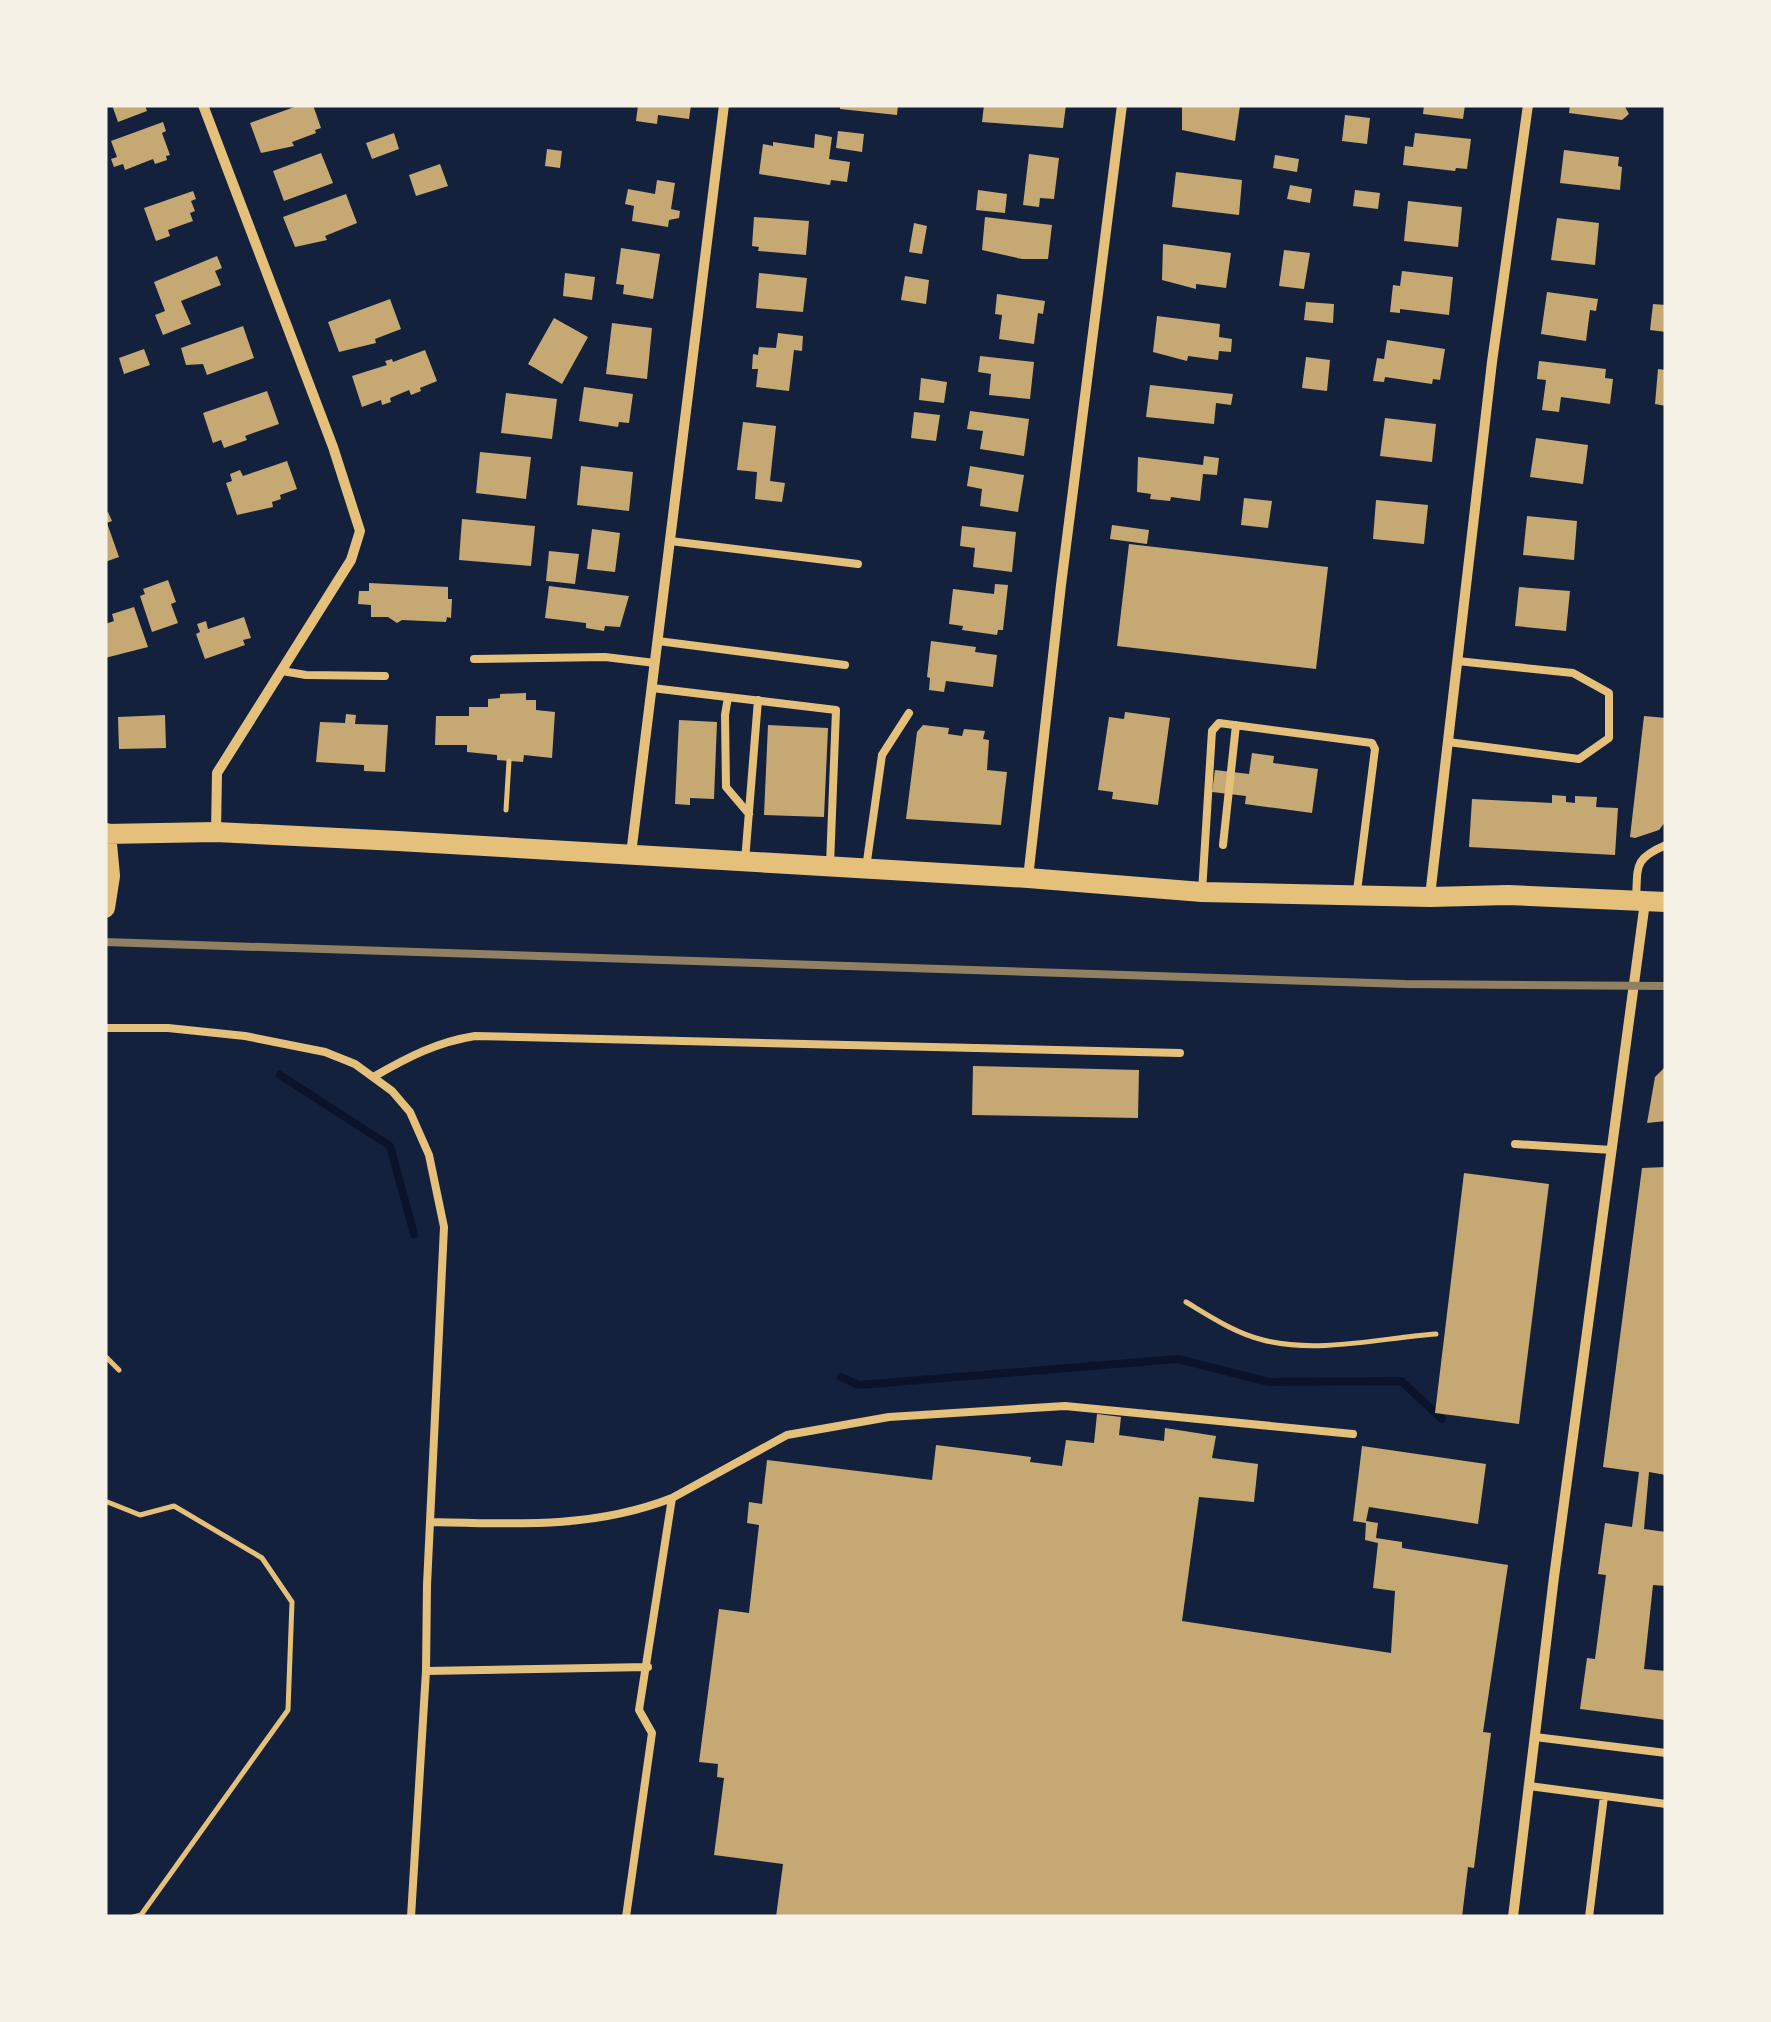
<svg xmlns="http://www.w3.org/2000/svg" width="1771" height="2022" font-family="'IBM Plex Sans',sans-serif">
<rect width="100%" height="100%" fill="#14213d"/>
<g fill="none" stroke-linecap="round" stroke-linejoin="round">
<path stroke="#0b132b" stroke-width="8" d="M280 1075 390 1146 414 1234
M841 1377 859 1385 1178 1359 1269 1382 1401 1381 1442 1419"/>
</g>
<path fill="#c6a872" d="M112 105H145L147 111 118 122Z
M300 105H313L321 128 315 130 316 133 292 142 294 146 261 153 250 123Z
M638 105H691L689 119 658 115 657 124 636 121Z
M840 105H898L897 115 840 109Z
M984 105H1066L1063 128 982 122Z
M1182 105 1240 106 1235 141 1182 130Z
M1424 105H1465L1463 119 1423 114Z
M1570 105H1624L1629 114 1622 120 1569 113Z
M1345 115 1370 118 1367 144 1342 141Z
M163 122 166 131 162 133 170 155 166 156 167 160 155 164 153 159 125 170 123 164 114 167 111 159 117 157 111 141Z
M838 131 864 134 862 152 836 148Z
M394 133 399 149 372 159 366 143Z
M1415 133 1471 139 1467 169 1456 168 1455 171 1403 165 1405 146 1413 147Z
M815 134 832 137 829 159 850 162 847 182 831 180 830 185 759 174 763 144 773 146V142L814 148Z
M547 149 562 151 560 168 545 166Z
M1564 150 1619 157 1618 166 1622 167 1620 190 1560 183Z
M321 153 333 183 284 201 273 171Z
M1029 154 1059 158 1054 199 1040 198 1039 207 1023 205Z
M1275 155 1299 159 1297 172 1273 168Z
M440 164 448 186 416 196 409 175Z
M1176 172 1242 180 1239 215 1172 207Z
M657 180 675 183 671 209 680 211 679 218 669 220 668 227 632 221 634 206 625 204 628 189 655 194Z
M1290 185 1312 189 1310 203 1287 199Z
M978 190 1007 194 1005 213 976 210Z
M1355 190 1380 193 1378 209 1353 206Z
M193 191 196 199 191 201 195 211 190 213 193 221 168 230 170 236 156 241 144 208Z
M346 194 357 223 325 236 327 240 295 247 283 217Z
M1408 201 1462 207 1458 247 1404 241Z
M754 217 809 221 806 255 758 251 759 247 752 246Z
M985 217 1052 225 1048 259H1022L982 250Z
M1557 218 1599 223 1595 265 1551 260Z
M914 223 927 226 922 254 909 252Z
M1163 244 1231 253 1226 288 1196 284V289L1162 280Z
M621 248 660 254 653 299 623 294 624 285 616 284Z
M1284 250 1310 253 1304 289 1279 286Z
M217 256 222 268 215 271 221 285 181 301 191 324 163 335 155 315 165 311 154 282Z
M1402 271 1453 277 1449 315 1400 309V313L1390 312 1393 285 1400 286Z
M565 273 595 277 592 300 563 296Z
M759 273 807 278 803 312 756 308Z
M905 276 929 280 926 304 901 300Z
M1547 292 1598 299 1596 311 1590 310 1586 341 1541 334Z
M997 294 1045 301 1043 314 1038 313 1034 344 999 339 1002 315 995 314Z
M390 299 401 329 375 339 376 343 339 352 328 322Z
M1306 302 1334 304 1333 323 1304 320Z
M1653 304 1666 305V332L1650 330Z
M1157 316 1220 324 1219 337 1232 339 1231 352 1219 351 1218 360 1188 356 1187 361 1153 352Z
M554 318 588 337 562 384 528 364Z
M612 323 652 328 647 379 606 374Z
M243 326 254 358 207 375 203 364 186 365 181 348Z
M778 333 803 336 802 351 794 350 789 391 756 387 758 369H752L753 354 758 355 759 347 776 348Z
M1387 340 1445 349 1440 380 1433 379 1432 384 1385 377 1384 382 1373 381 1377 358 1384 359Z
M144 349 150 365 124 374 119 358Z
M425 350 437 381 420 388 421 391 411 395 409 390 390 398 391 402 382 405 381 400 362 407 352 376 387 365 385 361 392 359 393 362Z
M980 356 1034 362 1030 399 989 395 991 374 978 372Z
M1306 357 1330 360 1327 391 1302 388Z
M1539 361 1606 369 1605 378 1613 379 1610 404 1561 397 1559 412 1542 410 1546 380 1537 379Z
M1658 369 1666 370V406L1655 404Z
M921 378 947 382 944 403 919 400Z
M1150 385 1233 394 1231 405 1216 403 1214 424 1146 417Z
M584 387 633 394 629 423 619 422 618 427 579 421Z
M267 391 279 424 245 436 247 440 224 448 221 440 213 443 203 413Z
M506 393 557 399 552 439 501 433Z
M970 411 1029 419 1024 456 980 449 983 431 967 429Z
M914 412 940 415 936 441 911 438Z
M1385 418 1436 424 1432 462 1380 456Z
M743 422 776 426 770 481 785 483 782 502 755 499 757 472 737 470Z
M1536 438 1588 445 1583 484 1530 477Z
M480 452 531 457 526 499 476 493Z
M1204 456 1219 458 1217 475 1203 474 1200 501 1171 497 1170 501 1150 499 1151 494 1137 492 1138 457 1203 465Z
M287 461 297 489 280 495 281 499 272 502 273 507 237 515 226 483 232 481 230 474 240 470 243 476Z
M581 466 633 472 629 511 577 505Z
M970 466 1024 475 1018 512 980 506 982 489 967 486Z
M1244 498 1272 501 1268 528 1241 525Z
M1376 500 1428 505 1424 544 1373 539Z
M108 512 112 521 107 523 119 557 105 562V513Z
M1527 516 1577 521 1574 560 1523 555Z
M462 519 535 526 531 566 459 560Z
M1112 525 1149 530 1147 544 1110 539Z
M962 526 1016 532 1012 572 973 567 975 548 960 546Z
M592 529 620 533 615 572 587 569Z
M1129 544 1328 567 1316 669 1117 646Z
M549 551 579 554 575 584 546 581Z
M168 580 176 602 171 604 178 623 152 632 140 596 145 594 143 589Z
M369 583 448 587V599H452L451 618 447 617 446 622 402 620 397 623 388 617H371V605L358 604 359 591H369Z
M995 584 1008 585 1003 630H998L997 635 962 630 963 626 949 624 953 589 994 594Z
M549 586 629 596 620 627 605 626 604 631 586 628V623L545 618Z
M1519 587 1570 591 1566 631 1515 626Z
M134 607 148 647 105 658V624L114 621 112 614Z
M244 617 251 638 243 640 245 645 205 659 196 634 200 632 197 624 206 621 208 629Z
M931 641 976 647 975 652 997 655 993 687 946 681 944 692 929 690 930 678 927 677Z
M526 693V700H536V710L555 712 552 758 524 755 523 762 497 760V755L467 752V745H435L436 716H469V707H488V699L500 698V694Z
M1125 712 1170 718 1158 805 1112 799 1113 792 1098 790 1109 717 1124 719Z
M346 714 356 715 355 724 388 725 385 772 364 771V765L316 762 320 722 345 723Z
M165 715 166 748 119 749 118 717Z
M1644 716 1666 718V821L1659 830 1635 838 1630 837Z
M679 720 717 722 714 799 690 798V805L675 804Z
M768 725 828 728 824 817 764 815Z
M923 725 949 728 948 734 962 736 964 729 985 731 983 739 989 740 987 770 1007 772 1001 825 906 819 917 732Z
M1252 753 1274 756 1273 763 1318 769 1312 813 1245 804 1246 796 1212 792 1215 770 1249 774Z
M1552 795 1566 796V802L1575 803V796L1597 797 1596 807 1618 808 1615 855 1469 847 1472 799 1552 803Z
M973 1066 1139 1070 1138 1118 972 1115Z
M1666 1066V1121L1647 1123 1655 1077Z
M1666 1167V1475L1649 1472 1644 1529 1666 1532V1586L1653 1585 1644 1669 1666 1671V1720L1580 1709 1587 1658 1595 1659 1606 1575 1598 1574 1605 1523 1632 1527 1639 1472 1603 1467 1642 1168Z
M1464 1173 1549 1184 1519 1424 1435 1413Z
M1097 1414 1121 1417 1119 1435 1164 1441 1165 1428 1216 1436 1212 1458 1258 1464 1254 1502 1199 1497 1182 1621 1391 1653 1395 1591 1373 1588 1378 1543 1365 1540 1366 1523 1353 1521 1362 1446 1486 1464 1478 1524 1369 1507 1366 1521 1378 1523 1376 1538 1402 1542V1548L1508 1565 1483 1732 1491 1733 1474 1868 1468 1867 1462 1917H776L783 1864 714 1855 724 1778 717 1777 718 1764 699 1762 719 1609 749 1613 759 1525 747 1523 749 1502 762 1504 767 1460 932 1480 936 1445 1031 1457 1030 1462 1062 1466 1066 1440 1094 1443Z"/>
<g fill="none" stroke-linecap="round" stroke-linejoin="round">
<path stroke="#e5c07b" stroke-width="5" d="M506 810 509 761
M1186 1302C1211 1317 1235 1333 1263 1340 1318 1354 1381 1338 1436 1334
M105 1356 119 1370
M105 1501 140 1515 174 1506 262 1558 292 1602 288 1710 141 1915 133 1917"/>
<path stroke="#e5c07b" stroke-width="8" d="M670 541 858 564
M658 641 845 665
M474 659 605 657 655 663
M282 671 306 675 385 676
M652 688 836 710 830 865
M728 697 725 715 726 787 749 814
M1448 742 1579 759 1609 738V693L1573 673 1457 661
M1223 845 1236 725
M745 861 758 700
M866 868 882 755 909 713
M1202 892 1212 731 1219 723 1372 743 1375 749 1357 891
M1636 899C1638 866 1633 859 1666 845
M105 1028H168L245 1036 325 1052 355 1064 392 1091 410 1112 429 1155 444 1227 427 1585 426 1671 411 1917
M375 1076C408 1057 437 1042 475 1036L1180 1053
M1515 1144 1612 1150
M430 1522C513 1524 593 1529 672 1498
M426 1671 648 1667
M1535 1737 1666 1753
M1529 1786 1666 1804
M626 1917 652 1733 639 1710 672 1498 787 1435 889 1417 1065 1406 1353 1434
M1589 1917 1604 1796"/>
<path stroke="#e5c07b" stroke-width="10" d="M203 105 333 447 360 531 351 560 217 773 216 832
M631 854 724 105
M1028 878 1061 585 1122 105
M1430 896 1492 362 1528 105
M1513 1917 1554 1577 1645 902"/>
<path stroke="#e5c07b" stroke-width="20" d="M105 834 216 832 398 841 1028 878 1202 892 1430 897 1508 895 1666 902
M105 908 110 876 106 833"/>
<path stroke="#918062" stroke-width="8" d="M105 942 1405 984 1666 986"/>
</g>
<rect width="1771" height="2022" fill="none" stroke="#f6f1e7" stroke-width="215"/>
</svg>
